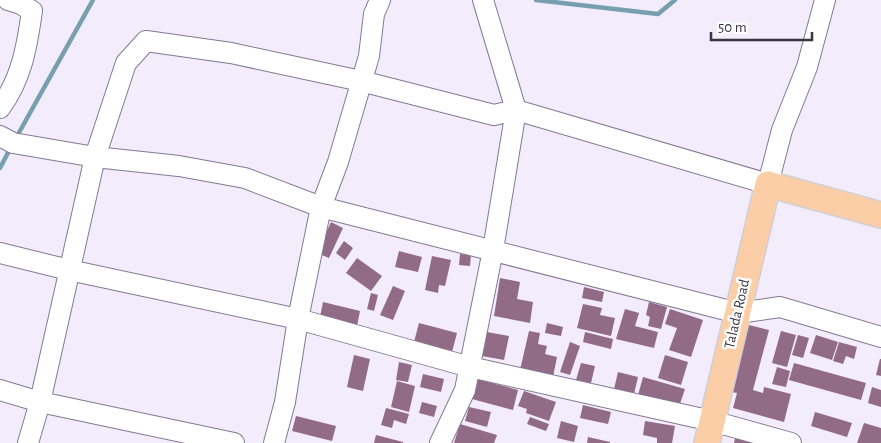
<svg xmlns="http://www.w3.org/2000/svg" width="881" height="443" font-family="'Alegreya Sans',sans-serif">
<rect width="100%" height="100%" fill="#f3edfb"/>
<g fill="none" stroke-linecap="round" stroke-linejoin="round">
<path stroke="#789faf" stroke-width="4.5" d="M536 0 658 14 675 0
M16 138 93 0
M0 168 11 147"/>
</g>
<path fill="#926b87" d="M331 222 343 228 329 258 317 253Z
M344 241 353 248 345 260 336 253Z
M399 251 422 257 418 272 395 267Z
M460 254 471 255 470 266 459 265Z
M432 256 451 260 445 286 439 285 438 293 425 290Z
M357 258 382 276 371 291 346 273Z
M500 278 520 282 517 299 533 302 530 323 494 316Z
M393 286 405 291 393 320 380 315Z
M584 287 604 292 602 302 582 298Z
M371 293 378 295 374 311 367 309Z
M323 302 360 311 357 326 320 317Z
M649 302 667 307 661 329 648 326 650 317 646 315Z
M583 304 602 308 600 315 615 318 611 336 577 328Z
M625 309 639 313 635 326 658 332 654 348 616 339Z
M670 309 703 320 691 357 669 350 677 328 665 324Z
M419 323 457 333 452 352 414 342Z
M547 323 563 327 561 336 545 333Z
M749 325 769 330 753 390 763 393 764 387 791 394 784 422 733 408 737 393 731 392Z
M529 331 540 333 538 344 547 346 545 354 557 357 553 377 520 370Z
M781 331 796 335 787 367 772 363Z
M487 332 509 336 504 360 482 356Z
M585 332 613 339 611 349 583 342Z
M798 335 809 338 803 358 792 355Z
M816 335 838 342 832 360 810 353Z
M570 342 580 346 570 375 560 372Z
M839 342 857 347 854 359 846 356 843 364 833 361Z
M354 355 370 359 363 391 347 387Z
M665 355 688 362 681 385 658 378Z
M880 359H881V376L876 375Z
M399 362 412 365 408 382 396 380Z
M581 363 595 366 591 383 576 380Z
M794 363 866 383 861 400 789 380Z
M777 367 790 371 786 387 772 384Z
M618 372 638 377 634 394 614 389Z
M423 374 444 379 441 392 420 387Z
M643 377 685 389 679 407 638 395Z
M477 379 518 390 513 410 472 399Z
M397 381 415 386 409 412 391 407Z
M872 387 881 390V407L868 403Z
M524 391 556 402 549 421 526 413 527 409 518 406Z
M422 402 437 406 434 417 419 413Z
M583 405 611 412 608 424 580 418Z
M469 407 491 412 487 427 465 421Z
M386 408 409 414 406 424 394 420 392 428 381 425Z
M815 412 852 423 847 437 811 426Z
M296 416 336 426 332 441 292 431Z
M530 417 549 424 546 431 527 424Z
M561 421 578 426 574 442 557 438Z
M645 421 675 426 672 443H657V438L643 435Z
M864 423 881 428V443H857Z
M460 424 497 435 494 443H454Z
M736 434 764 443H734Z
M376 435 403 442V443H374Z
M588 437 610 442V443H587Z"/>
<g fill="none" stroke-linecap="round" stroke-linejoin="round">
<g stroke="#847895" stroke-width="22">
<path id="minor" d="M483 0 516 110 768 184 782 130 807 67 825 0
M0 108C22 78 27 46 32 11L21 4 8 0
M0 136 13 143 95 157 179 166 245 178 321 207 738 313 780 307 881 337
M0 253 69 270 298 319 470 367 712 421 791 443
M0 390 40 402 234 443
M28 443 40 402 95 157 126 63 146 41 231 53 361 81 494 115 516 110 493 250 465 390 440 443
M274 443 285 402 298 319 321 207 338 162 369 56 374 14 380 0"/>
</g>
<g stroke="#d0cfd2" stroke-width="28">
<path id="major" d="M707 443 768 184 881 215"/>
</g>
<use href="#minor" stroke="#fff" stroke-width="20"/>
<use href="#major" stroke="#fbcea8" stroke-width="25"/>
</g>
<g text-anchor="middle" dominant-baseline="central" stroke-width="5" stroke-linejoin="round" paint-order="stroke">
<g font-size="15" fill="#3a3542" stroke="#fff">
<text transform="translate(737 314) rotate(-77)">Talada Road</text>
</g>
</g>
<path d="M711 32v8h101v-8" fill="none" stroke="#3a3542" stroke-width="2.5"/>
<text x="718" y="32" font-size="15" fill="#3a3542" stroke="#ffffff" stroke-width="4" paint-order="stroke">50 m</text>
</svg>
